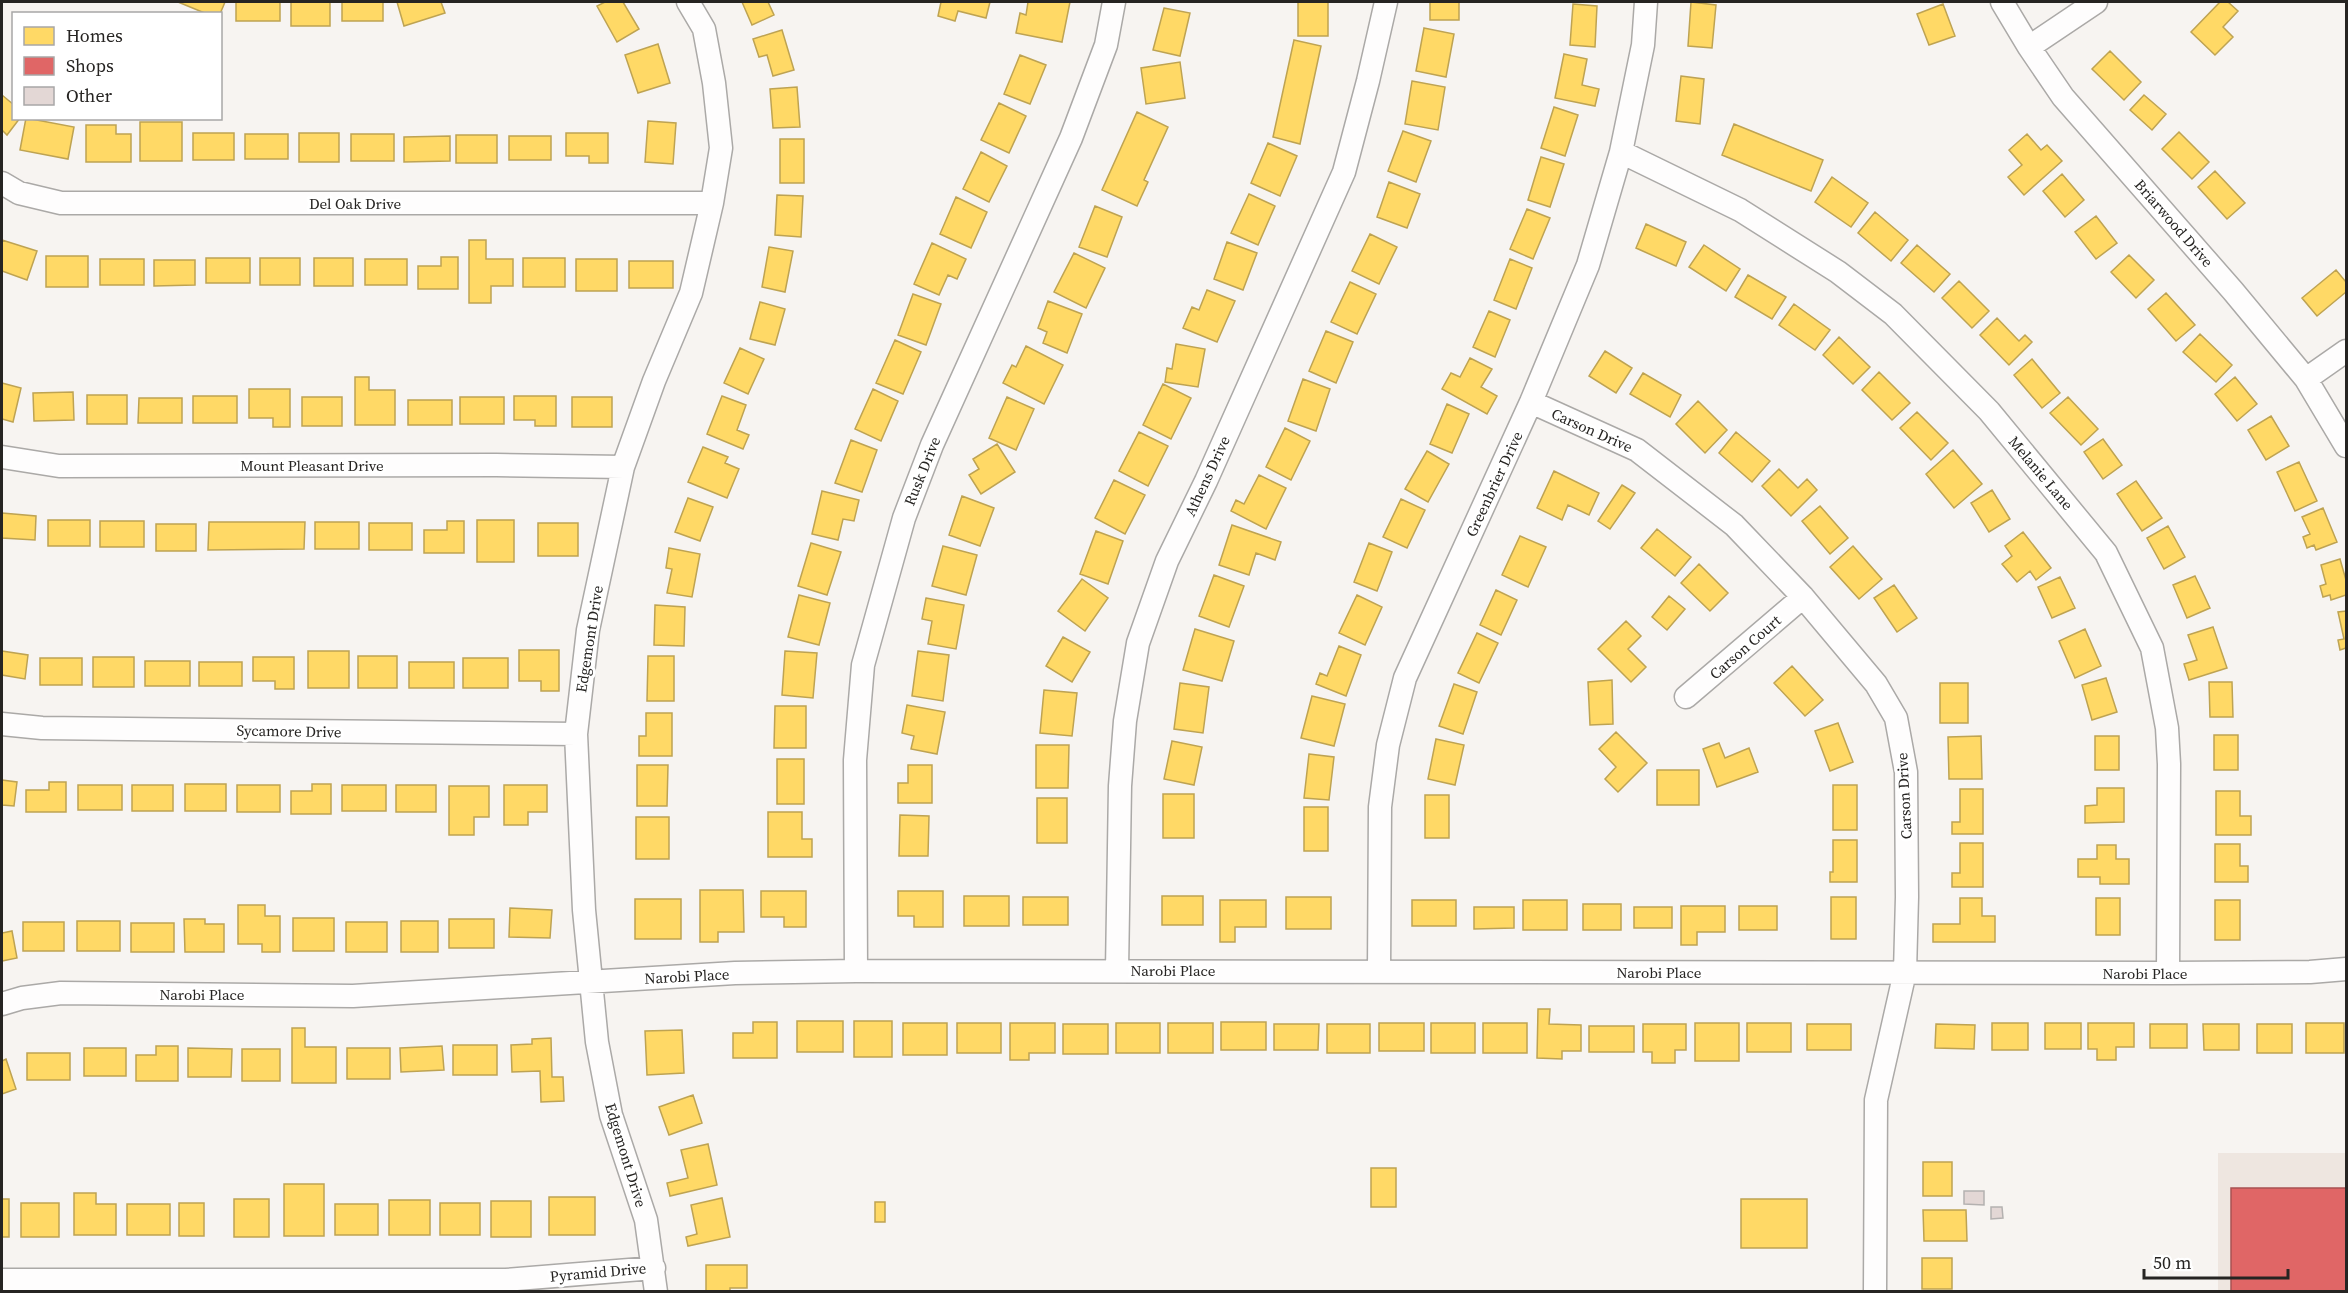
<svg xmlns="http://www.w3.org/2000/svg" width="2348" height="1293" font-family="'Source Serif 4',serif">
<rect width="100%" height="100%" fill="#f7f4f1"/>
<path fill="#eee6e0" d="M2218 1153H2346V1291L2218 1292Z"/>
<path fill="#ffd966" stroke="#bea352" stroke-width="1.5" d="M178 2H225L220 14H207Z
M236 2H280V21H236Z
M291 2H330V26H291Z
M342 2H383V21H342Z
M397 2H441L445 13 404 26Z
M605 2H623L639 29 617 42 597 6Z
M742 2H768L774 15 752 25Z
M941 2H990L986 18 958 11 955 21 938 16Z
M1028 2H1070L1062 42 1016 33 1020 13 1026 15Z
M1298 2H1328V36H1298Z
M1430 2H1459V20H1430Z
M1691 2 1716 5 1712 48 1688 46Z
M2220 2H2228L2238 11 2223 27 2233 37 2215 55 2191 32Z
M1573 4 1597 6 1595 47 1570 45Z
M1943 4 1955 36 1929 45 1917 14Z
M1164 8 1190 13 1180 56 1153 50Z
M1424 28 1454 34 1446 77 1416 71Z
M782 30 794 70 773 76 767 55 759 57 753 39Z
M1294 40 1321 46 1300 144 1273 137Z
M658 44 670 83 638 93 625 55Z
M2110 51 2141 82 2124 100 2092 69Z
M1564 54 1587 59 1582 85 1599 89 1595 106 1555 98Z
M1020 55 1046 65 1030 104 1004 94Z
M1180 62 1185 98 1146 104 1141 68Z
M1681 76 1704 79 1700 124 1676 121Z
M1412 81 1445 87 1438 130 1405 124Z
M797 87 800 127 773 128 770 89Z
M2 95 14 105V118H20L7 135 2 130Z
M2144 95 2166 114 2152 130 2130 110Z
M999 103 1026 116 1009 153 981 140Z
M1554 107 1578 115 1565 156 1541 148Z
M1137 112 1168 127 1144 180 1148 182 1137 206 1102 190Z
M26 118 74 127 68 159 20 150Z
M648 121 676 123 673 164 645 162Z
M140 122H182V161H140Z
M1734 124 1823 160 1811 191 1722 155Z
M86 125H116V134H131V162H86Z
M1403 131 1431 141 1416 182 1388 171Z
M2179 132 2209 162 2192 179 2162 149Z
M193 133H234V160H193Z
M299 133H339V162H299Z
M566 133H608V163H589V156H566Z
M245 134H288V159H245Z
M351 134H394V161H351Z
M2027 134 2041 150 2047 145 2062 161 2024 195 2008 177 2022 165 2009 150Z
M456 135H497V163H456Z
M450 136V161L404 162V137Z
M509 136H551V160H509Z
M780 139H804V183H780Z
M1268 143 1297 156 1280 196 1251 183Z
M981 152 1007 166 989 202 963 189Z
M1541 157 1564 164 1550 207 1528 200Z
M2215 171 2245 203 2227 219 2198 187Z
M2062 174 2084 200 2065 217 2043 191Z
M1832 177 1868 203 1851 227 1815 202Z
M1389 182 1420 194 1407 228 1377 217Z
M1249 194 1275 206 1258 245 1231 233Z
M777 195 803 196 801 237 775 235Z
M956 197 987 212 971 248 940 234Z
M1095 206 1122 217 1107 257 1079 247Z
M1527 209 1550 218 1533 259 1510 249Z
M1875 212 1908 240 1891 261 1858 233Z
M2096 216 2117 243 2096 259 2075 232Z
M1646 224 1686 242 1676 266 1636 248Z
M1370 234 1397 247 1379 284 1352 271Z
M2 240 37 251 27 280 2 271Z
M469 240H486V259H513V286H491V303H469Z
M1227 242 1257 253 1243 290 1214 279Z
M932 243 966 259 957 279 948 275 939 295 914 284Z
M1704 245 1740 269 1726 291 1689 267Z
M1917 245 1950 274 1934 292 1901 263Z
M769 247 793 251 785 292 762 287Z
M1074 253 1105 268 1086 308 1054 292Z
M2129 255 2154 280 2136 298 2111 272Z
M46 256H88V287H46Z
M441 257H458V289H418V266H441Z
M206 258H250V283H206Z
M260 258H300V285H260Z
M314 258H353V286H314Z
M523 258H565V287H523Z
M100 259H144V285H100Z
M365 259H407V285H365Z
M576 259H617V291H576Z
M1510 259 1532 268 1516 309 1494 300Z
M154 260H195V285L154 286Z
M629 261H673V288H629Z
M2336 270 2346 282V292L2317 316 2302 298Z
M1748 275 1786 297 1772 319 1735 297Z
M1959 281 1989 311 1972 328 1942 298Z
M1350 282 1376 294 1357 334 1331 322Z
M1207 290 1235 301 1217 342 1183 328 1192 307 1199 310Z
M2166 293 2195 325 2176 341 2148 309Z
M913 294 941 304 926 345 898 335Z
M1048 301 1082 314 1067 353 1043 343 1047 332 1038 328Z
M760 302 785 309 775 345 750 339Z
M1794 304 1830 330 1815 350 1779 325Z
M1489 311 1510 320 1495 357 1473 347Z
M1997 318 2019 341 2025 335 2032 342 2009 365 1980 335Z
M1326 331 1353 342 1336 383 1309 371Z
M2200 334 2232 365 2216 382 2183 352Z
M1839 337 1870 367 1853 384 1823 355Z
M895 340 921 352 903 394 876 383Z
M1176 344 1205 349 1198 387 1165 382 1167 368 1172 369Z
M1026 346 1063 365 1044 404 1003 383 1012 365 1016 367Z
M740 348 764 359 748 394 724 383Z
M1605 351 1632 368 1616 393 1589 376Z
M1470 358 1492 369 1481 387 1497 396 1487 414 1442 389 1451 373 1460 377Z
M2032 359 2060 393 2042 408 2014 375Z
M1879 372 1910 403 1892 420 1862 390Z
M1643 373 1681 395 1670 417 1630 394Z
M355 377H369V390H395V425H355Z
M2235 377 2257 404 2237 421 2215 394Z
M1303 379 1330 389 1316 431 1288 421Z
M2 383 21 388 13 422 2 419Z
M1163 384 1191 398 1171 439 1143 425Z
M249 389H290V427H273V418H249Z
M873 389 898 401 881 441 855 429Z
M73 392 74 420 34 421 33 393Z
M87 395H127V424H87Z
M193 396H237V423H193Z
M514 396H556V426H535V420H514Z
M722 396 746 405 737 430 749 435 743 449 707 434Z
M302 397H342V426H302Z
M460 397H504V424H460Z
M572 397H612V427H572Z
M1007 397 1034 409 1016 450 989 438Z
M2068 397 2098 429 2081 445 2050 413Z
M139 398H182V423H138Z
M408 400H452V425H408Z
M1698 401 1727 430 1705 453 1676 424Z
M1447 404 1469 414 1452 453 1430 444Z
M1917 412 1948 443 1931 460 1900 428Z
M2271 416 2289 446 2266 460 2248 430Z
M1285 428 1310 441 1291 480 1266 467Z
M1139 432 1168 446 1148 486 1119 471Z
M1736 432 1770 461 1752 482 1719 453Z
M2103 439 2122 465 2103 479 2084 452Z
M851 440 877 450 862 492 835 483Z
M997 444 1015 472 981 494 969 475 979 469 973 459Z
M703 447 728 457 725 463 739 469 727 498 688 482Z
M1953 450 1982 484 1954 508 1926 474Z
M1427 451 1449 464 1428 502 1405 489Z
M2299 462 2317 501 2295 511 2277 472Z
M1779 469 1798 488 1807 479 1817 490 1791 516 1762 486Z
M1554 471 1599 493 1589 515 1568 505 1562 520 1537 508Z
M1259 475 1286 488 1266 529 1231 511 1236 500 1244 504Z
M1114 480 1145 495 1125 534 1095 518Z
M2136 481 2162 518 2142 531 2117 494Z
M1622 485 1635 493 1610 529 1598 521Z
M1992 490 2010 519 1989 532 1971 503Z
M822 491 859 500 854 521 843 519 838 540 812 534Z
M962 496 994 508 980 546 949 535Z
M688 498 713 507 700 541 675 532Z
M1401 499 1425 510 1407 548 1383 537Z
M1820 506 1848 538 1830 554 1802 521Z
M2323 508 2337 542 2316 550 2314 545 2307 548 2303 537 2310 534 2302 517Z
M2 513 36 516 35 540 2 538Z
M48 520H90V546H48Z
M477 520H514V562H477Z
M100 521H144V547H100Z
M447 521H464V553H424V530H447Z
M209 522H305L304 549 208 550Z
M315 522H359V549H315Z
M369 523H412V550H369Z
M538 523H578V556H538Z
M156 524H196V551H156Z
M1232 525 1281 542 1275 560 1256 553 1249 575 1219 565Z
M2168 526 2185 557 2164 569 2147 538Z
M1657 529 1691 557 1675 576 1641 548Z
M1096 531 1123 541 1108 584 1080 574Z
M2023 532 2051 568 2036 580 2030 571 2017 582 2002 564 2012 556 2005 546Z
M1520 536 1546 547 1528 587 1502 575Z
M811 543 841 552 827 595 798 586Z
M1369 543 1392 552 1377 591 1354 582Z
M943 546 977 555 966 595 932 586Z
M1853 546 1882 579 1859 599 1830 567Z
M669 548 700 554 692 597 667 593 672 569 666 568Z
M2340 559 2346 580V595L2331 600 2330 595 2323 597 2320 586 2326 584 2321 565Z
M1699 564 1728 593 1710 611 1681 583Z
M1214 575 1244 586 1229 627 1199 616Z
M2195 576 2210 608 2187 618 2173 585Z
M2060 577 2075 608 2052 618 2038 587Z
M1082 579 1108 598 1085 631 1058 611Z
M1894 585 1917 618 1897 632 1874 598Z
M1496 590 1517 600 1501 635 1480 625Z
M799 595 830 603 819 645 788 637Z
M1357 595 1382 607 1365 645 1339 633Z
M1669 596 1685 609 1667 630 1652 617Z
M926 598 964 605 956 649 928 644 932 621 922 619Z
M655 605 685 607 684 646 654 645Z
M2346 611V648L2340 650 2338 640 2344 639 2338 612Z
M1626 621 1641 636 1628 649 1646 667 1631 682 1598 649Z
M2213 627 2227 668 2189 680 2184 664 2197 660 2188 635Z
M1195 629 1234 641 1222 681 1183 670Z
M2085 629 2101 666 2075 678 2059 641Z
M1477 633 1498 643 1479 683 1458 673Z
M1063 637 1090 652 1072 682 1046 666Z
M1339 646 1361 655 1346 696 1316 684 1320 673 1327 676Z
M519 650H559V691H541V681H519Z
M2 651 28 655 25 679 2 675Z
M308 651H349V688H308Z
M785 651 817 653 813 698 782 695Z
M918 651 949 655 943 701 912 696Z
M358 656H397V688H358Z
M648 656H674V701H647Z
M93 657H134V687H93Z
M253 657H294V689H275V681H253Z
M40 658H82V685H40Z
M463 658H508V688H463Z
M145 661H190V686H145Z
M199 662H242V686H199Z
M409 662H454V688H409Z
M1792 666 1823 700 1805 716 1774 683Z
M2106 678 2117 712 2092 720 2082 685Z
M1612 680 1613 724 1590 725 1588 682Z
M2209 682H2232L2233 717H2210Z
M1180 683 1209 687 1203 733 1174 729Z
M1940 683H1968V723H1940Z
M1454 684 1477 692 1463 734 1439 726Z
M1044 690 1077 693 1072 736 1040 733Z
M1312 696 1345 704 1334 746 1301 738Z
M907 705 945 712 937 754 911 749 914 736 902 733Z
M775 706H806V748H774Z
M646 713H672V756H639V736H646Z
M1838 723 1853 762 1830 771 1815 731Z
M1616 732 1647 763 1618 792 1605 779 1616 767 1599 749Z
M2214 735H2238V770H2214Z
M1981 736 1982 779H1949L1948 737Z
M2095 736H2119V770H2095Z
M1436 739 1464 745 1455 785 1428 779Z
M1172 741 1202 747 1194 785 1164 779Z
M1719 743 1725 758 1749 748 1758 772 1717 787 1703 749Z
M1036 745H1069L1068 788H1036Z
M1309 754 1334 757 1329 800 1304 798Z
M777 759H804V804H777Z
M637 765H668L667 806H637Z
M908 765H932V803H898V783H908Z
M1657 770H1699V805H1657Z
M2 780 17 782 14 806 2 805Z
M49 782H66V812H26V790H49Z
M185 784H226V811H185Z
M312 784H331V814H291V791H312Z
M78 785H122V810H78Z
M132 785H173V811H132Z
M237 785H280V812H237Z
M342 785H386V811H342Z
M396 785H436V812H396Z
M504 785H547V812H528V825H504Z
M1833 785H1857V830H1833Z
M449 786H489V817H474V835H449Z
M2097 788H2124V822L2085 823V806L2097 805Z
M1960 789H1983V834H1952V822H1960Z
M2216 791H2240V816H2251V835H2216Z
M1163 794H1194V838H1163Z
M1425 795H1449V838H1425Z
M1037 798H1067V843H1037Z
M1304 807H1328V851H1304Z
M768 812H802V839H812V857H768Z
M900 815 929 816 928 856H899Z
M636 817H669V859H636Z
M1833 840H1857V882H1830V872H1833Z
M1960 843H1983V887H1952V873H1960Z
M2215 844H2240V866H2248V882H2215Z
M2097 845H2116V859H2129V884H2100V877H2078V859H2097Z
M700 890H743L744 932H718V942H700Z
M761 891H806V927H784V917H761Z
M898 891H943V927H914V916H898Z
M964 896H1009V926H964Z
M1162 896H1203V925H1162Z
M1023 897H1068V925H1023Z
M1286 897H1331V929H1286Z
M1831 897H1856V939H1831Z
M1960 898H1982V916H1995V942H1933V924H1960Z
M2096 898H2120V935H2096Z
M635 899H681V939H635Z
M1220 900H1266V927H1235V942H1220Z
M1412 900H1456V926H1412Z
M1523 900H1567V930H1523Z
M2215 900H2240V940H2215Z
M1583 904H1621V930H1583Z
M238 905H265V916H280V952H262V944H238Z
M1681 906H1725V932H1697V945H1681Z
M1739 906H1777V930H1739Z
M1474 907H1514V928L1474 929Z
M1634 907H1672V928H1634Z
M510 908 552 910 550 938 509 937Z
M293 918H334V951H293Z
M184 919H205V924H224V952H185Z
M449 919H494V948H449Z
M77 921H120V951H77Z
M401 921H438V952H401Z
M23 922H64V951H23Z
M346 922H387V952H346Z
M131 923H174V952H131Z
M12 931 17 958 2 961V933Z
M1538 1009H1550L1549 1024 1581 1025V1051H1562V1059L1537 1058Z
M797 1021H843V1052H797Z
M854 1021H892V1057H854Z
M753 1022H777V1058H733V1033H753Z
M1221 1022H1266V1050H1221Z
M903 1023H947V1055H903Z
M957 1023H1001V1053H957Z
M1010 1023H1055V1053H1029V1060H1010Z
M1116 1023H1160V1053H1116Z
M1168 1023H1213V1053H1168Z
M1379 1023H1424V1051H1379Z
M1431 1023H1475V1053H1431Z
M1483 1023H1527V1053H1483Z
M1695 1023H1739V1061H1695Z
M1747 1023H1791V1052H1747Z
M1992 1023H2028V1050H1992Z
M2045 1023H2081V1049H2045Z
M2088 1023H2134V1047H2116V1060H2097V1049H2088Z
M2306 1023H2344V1053H2306Z
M1063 1024H1108V1054H1063Z
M1274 1024H1319L1318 1050H1274Z
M1327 1024H1370V1053H1327Z
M1643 1024H1686V1050H1675V1063H1652V1052H1643Z
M1807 1024H1851V1050H1807Z
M1936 1024 1975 1025 1974 1049 1935 1048Z
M2150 1024H2187V1048H2150Z
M2203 1024H2239V1050H2204Z
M2257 1024H2292V1053H2257Z
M1589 1026H1634V1052H1589Z
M292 1028H305V1047H336V1083H292Z
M682 1030 684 1073 647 1075 645 1031Z
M551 1038 552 1077H563L564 1101 541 1102 540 1071 512 1072 511 1045 532 1044V1039Z
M453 1045H497V1075H453Z
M156 1046H178V1081H136V1055H156Z
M442 1046 444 1070 401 1072 400 1048Z
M84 1048H126V1076H84Z
M188 1048 232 1049 231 1077H188Z
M347 1048H390V1079H347Z
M242 1049H280V1081H242Z
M27 1053H70V1080H27Z
M6 1059 16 1089 2 1094V1061Z
M693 1095 702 1123 669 1135 659 1107Z
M708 1144 717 1185 670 1196 667 1183 688 1178 681 1150Z
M1923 1162H1952V1196H1923Z
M1371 1168H1396V1207H1371Z
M284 1184H324V1236H284Z
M74 1193H96V1204H116V1235H74Z
M549 1197H595V1235H549Z
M722 1198 730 1237 688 1246 686 1237 697 1234 691 1205Z
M2 1199H9V1237H2Z
M234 1199H269V1237H234Z
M1741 1199H1807V1248H1741Z
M389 1200H430V1235H389Z
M491 1201H531V1237H491Z
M875 1202H885V1222H875Z
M21 1203H59V1237H21Z
M179 1203H204V1236H179Z
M440 1203H480V1235H440Z
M127 1204H170V1235H127Z
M335 1204H378V1235H335Z
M1923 1210H1966L1967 1241H1924Z
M1922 1258H1952V1289H1922Z
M706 1265H747V1288H730V1292H706Z"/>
<path fill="#e06666" stroke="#a85252" stroke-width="1.5" d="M2231 1188H2346V1292H2231Z"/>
<path fill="#e3d7d5" stroke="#b4b1b0" stroke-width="1.5" d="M1964 1191H1984V1205L1964 1204Z
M1991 1207H2002L2003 1218 1991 1219Z"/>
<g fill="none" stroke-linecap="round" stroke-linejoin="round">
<g stroke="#aba9a7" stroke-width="25">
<path id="minor" d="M2002 2 2029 47 2063 97 2233 291 2306 379 2346 446
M2029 47 2096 2
M1621 152 1740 210 1838 272 1893 314 1989 411 2106 553 2152 648 2167 728 2169 764 2168 973
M2 183 19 193 61 203H712
M2306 379 2346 351
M1531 402 1637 450 1734 525 1803 597 1876 684 1896 718 1906 772 1907 897 1905 972 1876 1100 1875 1292
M2 457 59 466 496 465 623 467
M1686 697 1803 597
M2 724 42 728 576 734
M1117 970 1120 786 1125 721 1138 643 1167 561 1206 481 1344 172 1368 81 1386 2
M856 971 855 760 863 665 904 518 932 445 1071 138 1106 45 1114 2
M1379 971 1380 807 1388 745 1405 678 1531 402 1588 265 1621 152 1643 45 1646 2
M2 1004 22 998 61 993 353 996 735 973 856 971 2168 973 2310 972 2346 969
M2 1280H506L654 1268
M656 1292 646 1220 611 1115 597 1042 584 910 576 734 588 630 623 467 654 381 691 293 712 203 721 148 714 83 704 29 688 2"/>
</g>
<use href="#minor" stroke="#fefdfd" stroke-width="22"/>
</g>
<g text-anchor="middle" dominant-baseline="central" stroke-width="6" stroke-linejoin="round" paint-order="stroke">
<g font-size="15" fill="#262422" stroke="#fff">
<text x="355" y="203">Del Oak Drive</text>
<text transform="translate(2174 223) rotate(49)">Briarwood Drive</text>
<text transform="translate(1592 430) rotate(24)">Carson Drive</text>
<text x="312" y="465">Mount Pleasant Drive</text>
<text transform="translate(922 471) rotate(-68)">Rusk Drive</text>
<text transform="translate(2041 473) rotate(50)">Melanie Lane</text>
<text transform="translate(1207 476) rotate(-65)">Athens Drive</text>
<text transform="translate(1494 484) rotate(-65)">Greenbrier Drive</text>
<text transform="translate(589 639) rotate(-81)">Edgemont Drive</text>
<text transform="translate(1745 647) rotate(-41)">Carson Court</text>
<text transform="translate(289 731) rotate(1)">Sycamore Drive</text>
<text transform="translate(1904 796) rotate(-93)">Carson Drive</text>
<text x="1173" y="970">Narobi Place</text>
<text x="1659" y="972">Narobi Place</text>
<text x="2145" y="973">Narobi Place</text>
<text transform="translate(687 976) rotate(-3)">Narobi Place</text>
<text x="202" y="994">Narobi Place</text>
<text transform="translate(626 1155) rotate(73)">Edgemont Drive</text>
<text transform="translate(598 1272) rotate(-5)">Pyramid Drive</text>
</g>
</g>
<rect width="2348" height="1293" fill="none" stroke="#262422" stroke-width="6"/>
<rect x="12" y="12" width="210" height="108" fill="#ffffff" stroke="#a8a7a7" stroke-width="1.5"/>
<rect x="24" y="27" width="30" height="18" fill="#ffd966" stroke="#a8a7a7" stroke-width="1.5"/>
<text x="66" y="42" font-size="18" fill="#262422">Homes</text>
<rect x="24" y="57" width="30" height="18" fill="#e06666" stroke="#a8a7a7" stroke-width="1.5"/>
<text x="66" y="72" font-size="18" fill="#262422">Shops</text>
<rect x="24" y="87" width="30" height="18" fill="#e3d7d5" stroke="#a8a7a7" stroke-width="1.5"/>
<text x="66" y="102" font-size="18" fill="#262422">Other</text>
<path d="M2144 1269v9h144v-9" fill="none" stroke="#262422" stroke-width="3"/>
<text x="2153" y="1269" font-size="18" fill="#262422" stroke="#ffffff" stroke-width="4.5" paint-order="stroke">50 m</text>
</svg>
